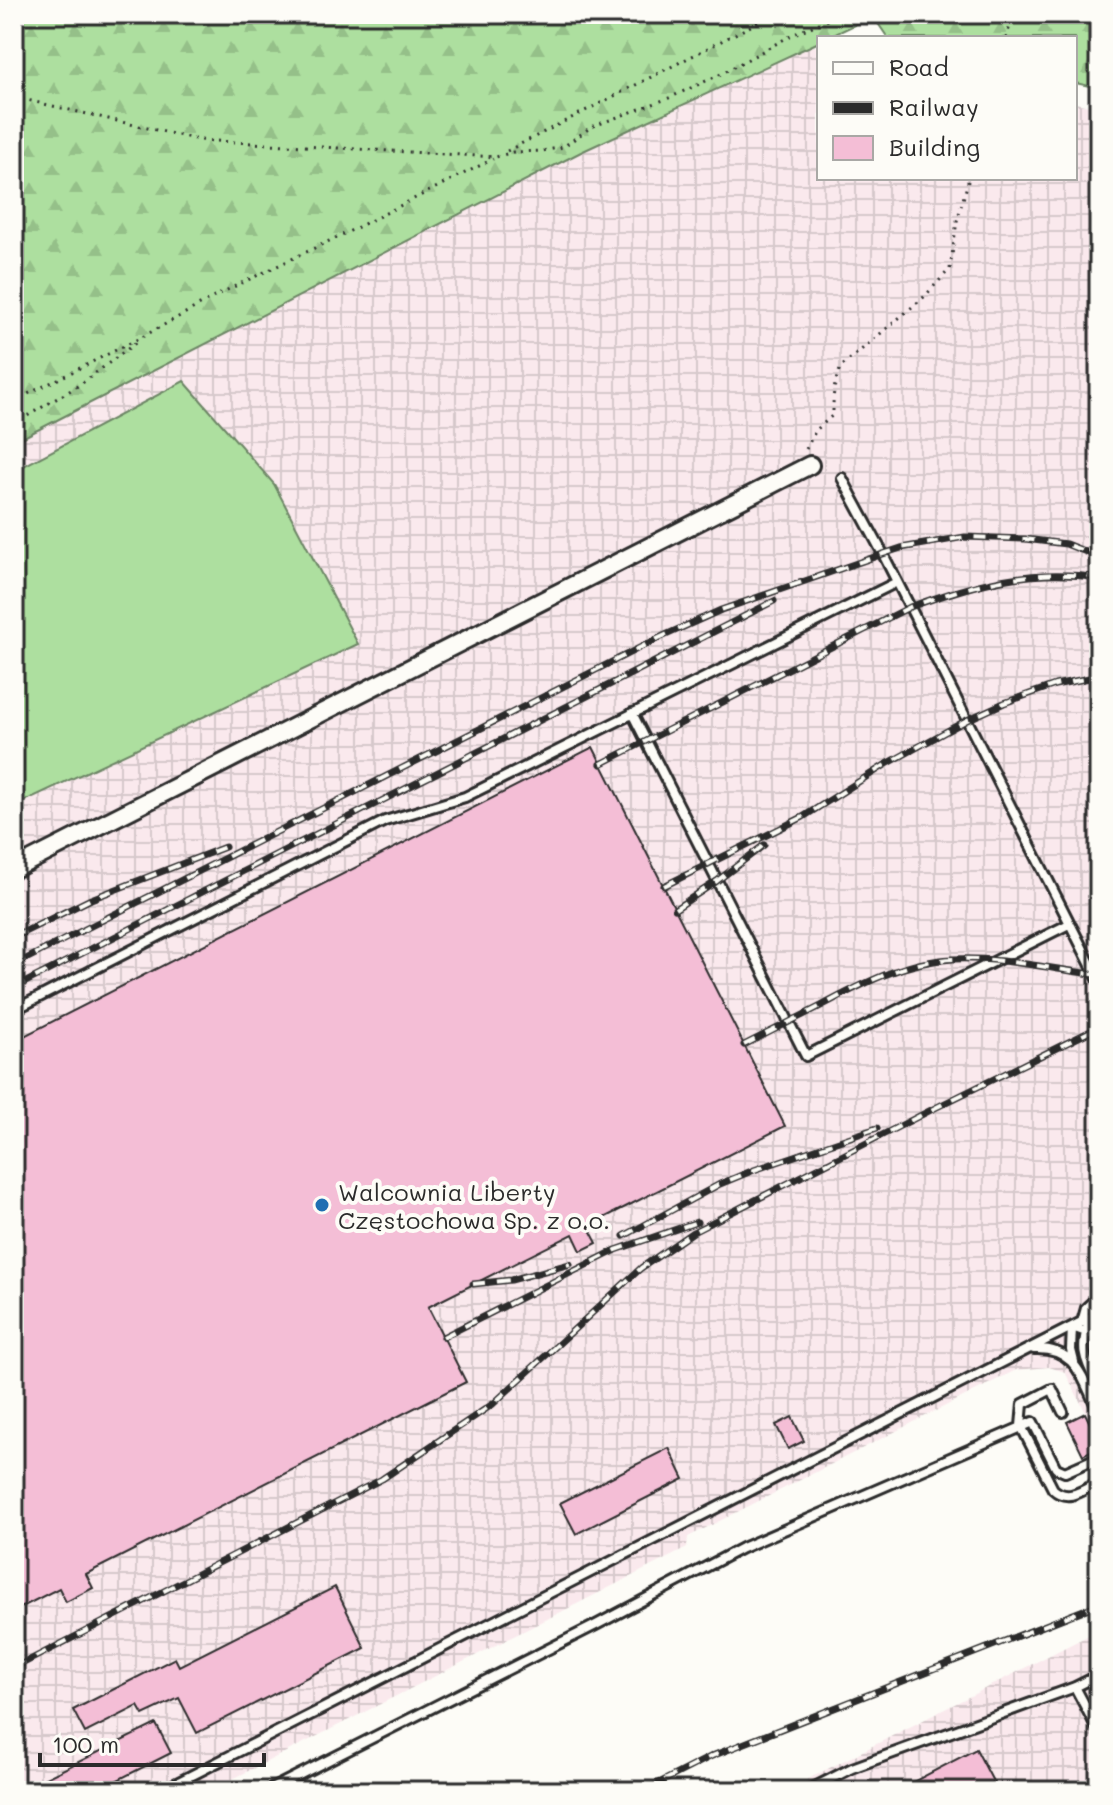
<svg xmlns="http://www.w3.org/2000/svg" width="1113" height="1805" font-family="Mali,sans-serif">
<defs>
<pattern id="industrial-grid" width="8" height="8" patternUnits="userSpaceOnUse" patternTransform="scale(2)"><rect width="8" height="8" fill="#fae9ed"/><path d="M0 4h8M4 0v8" fill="none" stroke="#d6c8cb"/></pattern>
<pattern id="forest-firs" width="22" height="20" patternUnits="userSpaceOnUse" patternTransform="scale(2)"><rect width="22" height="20" fill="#addf9f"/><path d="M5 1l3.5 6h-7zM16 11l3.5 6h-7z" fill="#95c089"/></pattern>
</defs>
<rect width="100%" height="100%" fill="#fdfcf7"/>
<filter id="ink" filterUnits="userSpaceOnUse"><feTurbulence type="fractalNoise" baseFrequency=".0125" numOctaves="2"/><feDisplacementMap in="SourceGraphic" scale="16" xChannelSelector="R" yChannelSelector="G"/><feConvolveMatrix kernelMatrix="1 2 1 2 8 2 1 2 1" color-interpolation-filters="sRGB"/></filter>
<g filter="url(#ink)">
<path fill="url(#industrial-grid)" d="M765 35 819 47V178H1075V103L1099 108V1434H1097L1065 1372 1049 1367 1016 1370 688 1537 687 1548 209 1791H14V417Z
M1099 1630V1791H787L812 1777Z"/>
<path fill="#addf9f" stroke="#6c8565" stroke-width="2" d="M184 381 274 484 358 644 14 806V471Z"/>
<path fill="url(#forest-firs)" stroke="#6c8565" stroke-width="2" d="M14 14H1099V88L1075 83V38H888L873 16 827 38H819V42L581 152 14 442Z"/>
<path fill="#f4bed6" stroke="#2b2b2b" stroke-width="2" d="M593 747 785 1126 588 1226 597 1243 581 1251 573 1234 428 1307 466 1382 86 1574 93 1588 66 1602 59 1588 14 1611V1041Z
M1085 1413 1099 1442V1447L1083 1455 1067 1422Z
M792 1417 804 1441 788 1449 776 1425Z
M669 1448 684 1479 576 1534 560 1503Z
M335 1587 365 1648 197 1733 179 1698 143 1715 138 1706 85 1733 73 1710 175 1658 179 1666Z
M156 1724 171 1753 96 1791H19Z
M976 1749 998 1791H896Z"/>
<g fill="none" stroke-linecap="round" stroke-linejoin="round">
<g stroke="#2b2b2b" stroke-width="14">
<path id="lane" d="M842 478 883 554 1099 981
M632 713 806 1056 1069 924
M14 1010 385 821 465 797 897 582
M1090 1318C1079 1351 1084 1357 1099 1387
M1082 1322 1086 1308 1099 1296
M1034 1349C1077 1347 1082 1379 1099 1412
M1074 1362 1071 1350 1072 1327 1092 1334 1099 1339
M1063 1412 1052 1389 1023 1404 1021 1426 1053 1489C1068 1503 1083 1490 1099 1482
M1075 1687 1099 1732
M161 1791 1099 1313
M267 1791 596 1625 742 1548 1033 1422 1056 1468 1065 1472 1099 1457
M807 1791 852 1768 1075 1687 1099 1675"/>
</g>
<g stroke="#2b2b2b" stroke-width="22">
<path id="street" d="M14 869 810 465"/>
</g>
<path stroke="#2b2b2b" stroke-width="3" stroke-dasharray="2 6" stroke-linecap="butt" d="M1006 38 1010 26 1019 14
M14 97 199 140 496 157 513 152 542 151 563 147 591 127 669 98 719 75 792 35 840 14
M507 151 774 14
M14 401 144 336 225 291 350 231 493 159
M14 424 81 384 138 341
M806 449 816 430 833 415C833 397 833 382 842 366L924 297 950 269 957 221 969 178"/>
<use href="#lane" stroke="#fdfcf7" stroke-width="8"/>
<use href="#street" stroke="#fdfcf7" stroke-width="16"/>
<g stroke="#2b2b2b" stroke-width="7">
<path id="rail" d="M601 764 910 607C973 584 1031 567 1099 578
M664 886 803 817 885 765 967 720 1004 703 1055 685 1099 676
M675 909 717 881 764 845
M14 937 91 899 225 847
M14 965 659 638 721 610 883 554 901 548 965 537 1025 539 1066 544 1099 557
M14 988 774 601
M744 1045C770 1032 795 1019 821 1006 862 984 905 961 953 959 1001 957 1051 969 1099 975
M624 1236 720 1184 754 1170 877 1128
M473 1284 511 1280 570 1264
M443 1337 616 1250 697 1222
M14 1668 382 1479 493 1404 641 1268 693 1232 933 1109 1099 1027
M643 1791 712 1756 1099 1604"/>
</g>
<use href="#rail" stroke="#fdfcf7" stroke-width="4" stroke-dasharray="12" stroke-linecap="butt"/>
</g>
</g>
<circle fill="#1f6fb2" stroke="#fdfcf7" stroke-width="3" cx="322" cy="1205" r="8"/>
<g text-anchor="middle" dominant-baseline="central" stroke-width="8" stroke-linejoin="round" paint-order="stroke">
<g font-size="24" fill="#2b2b2b" stroke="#fdfcf7" text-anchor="start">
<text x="338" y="1191">Walcownia Liberty<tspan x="338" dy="28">Częstochowa Sp. z o.o.</tspan></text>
</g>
</g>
<rect width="1113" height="1805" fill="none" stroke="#fdfcf7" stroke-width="48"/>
<rect x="24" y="24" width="1065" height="1757" fill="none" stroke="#2b2b2b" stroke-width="3" filter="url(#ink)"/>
<rect x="817" y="36" width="260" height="144" fill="#fdfcf7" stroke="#a9a8a5" stroke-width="2"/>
<rect x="833" y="62" width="40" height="12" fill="#fdfcf7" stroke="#a9a8a5" stroke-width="2"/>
<text x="889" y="76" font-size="24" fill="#2b2b2b">Road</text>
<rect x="833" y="102" width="40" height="12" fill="#2b2b2b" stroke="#a9a8a5" stroke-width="2"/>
<text x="889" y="116" font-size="24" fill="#2b2b2b">Railway</text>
<rect x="833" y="136" width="40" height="24" fill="#f4bed6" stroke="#a9a8a5" stroke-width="2"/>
<text x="889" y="156" font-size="24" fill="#2b2b2b">Building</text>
<path d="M40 1753v12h224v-12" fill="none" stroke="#2b2b2b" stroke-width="4"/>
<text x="52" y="1753" font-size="24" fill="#2b2b2b" stroke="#fdfcf7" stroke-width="6" paint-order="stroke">100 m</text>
</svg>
